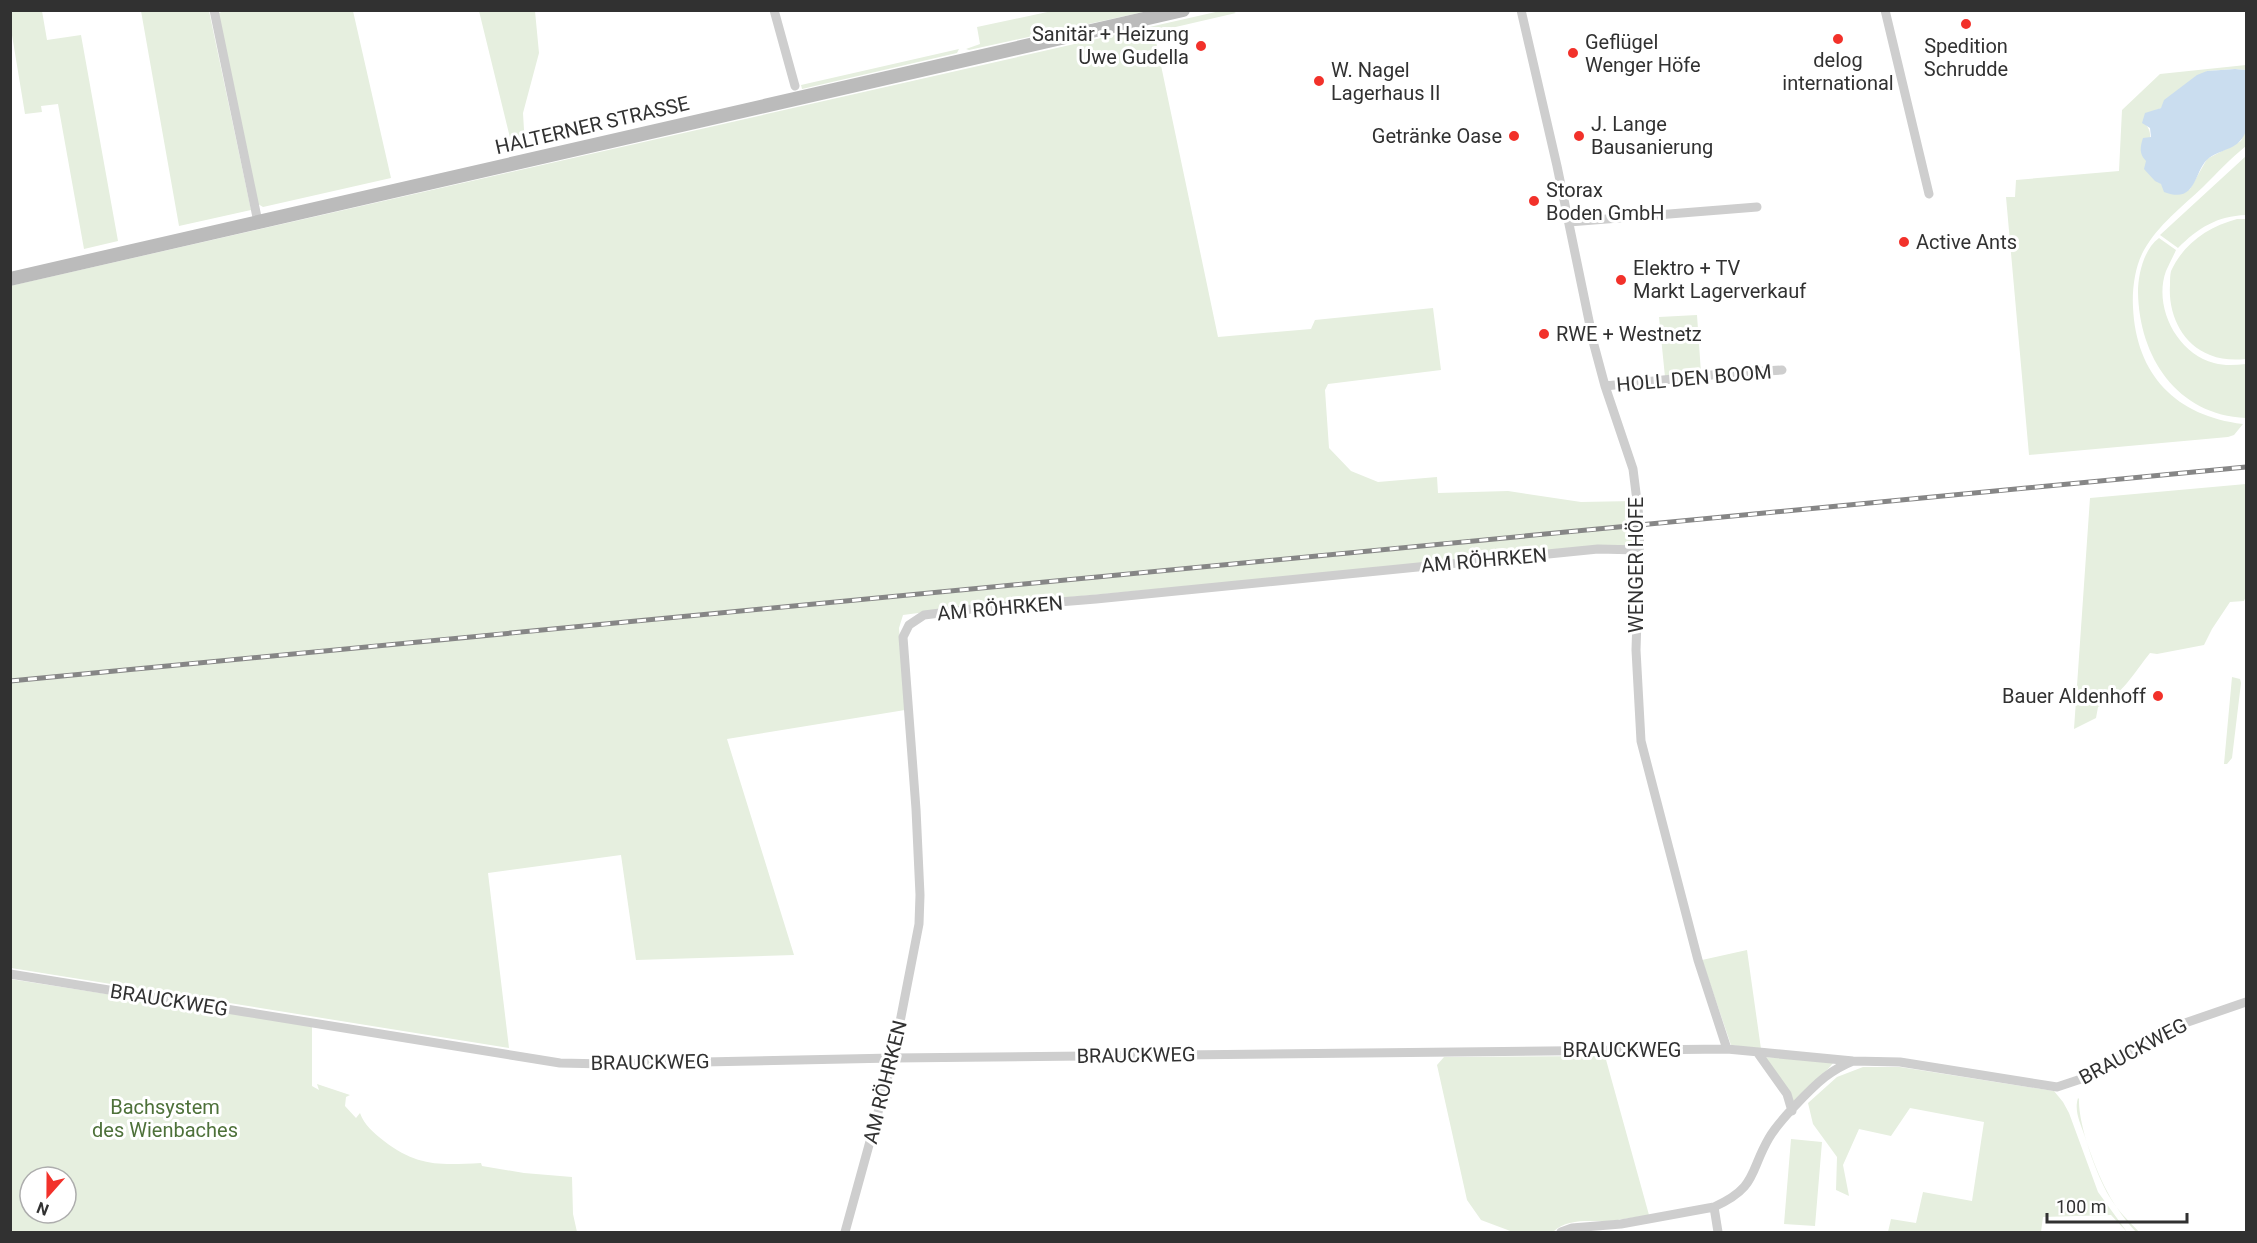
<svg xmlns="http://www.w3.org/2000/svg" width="2257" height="1243" font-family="Roboto,sans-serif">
<rect width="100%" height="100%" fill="#fff"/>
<path fill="#e6efdf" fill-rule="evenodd" d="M229 10 353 11 391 178 263 207 258 204 218 13Z
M10 11H42L47 40 81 35 118 241 84 249 58 104 41 106 42 112 25 114 11 29Z
M141 11H209L251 210 179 226Z
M479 11H535L539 53 523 113 525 147 513 150Z
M1052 11H1148L969 50 966 49 980 44 977 27Z
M1220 11H1232L1236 13 1154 32 1218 337 1311 329 1315 320 1433 308 1441 370 1328 384 1325 390 1329 448 1351 471 1378 482 1437 477 1438 493 1508 491 1581 502 1634 501 1635 545 972 606 903 615 899 628 905 710 727 739 794 955 636 960 621 855 488 873 509 1048 11 968 10 286Z
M959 49 957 53 802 89 801 85Z
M2246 65V70L2235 69 2207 71 2161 108 2156 110 2145 124C2155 133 2148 149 2146 161L2161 184 2175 194 2185 192 2190 189 2207 159 2241 141 2246 129V146C2231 158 2217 173 2203 187 2183 206 2158 225 2144 250 2135 266 2132 289 2133 307 2136 375 2176 416 2243 424L2234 435 2228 437 2029 455 2006 197H2015L2016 180 2119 171 2122 110 2160 74Z
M2246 156V215C2217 216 2198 228 2178 248L2160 235Z
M2237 219H2246V359C2234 360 2222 360 2210 355 2181 344 2168 313 2170 285 2170 280 2170 275 2171 271 2184 243 2208 227 2237 219Z
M2159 238 2176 250C2173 257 2169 264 2166 271 2153 307 2177 353 2214 363 2225 366 2235 365 2246 364V418C2177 415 2139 357 2138 292 2138 274 2144 249 2159 238Z
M1697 315 1701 373 1665 377 1659 317Z
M2246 484V596L2244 601 2230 602 2212 629 2204 645 2157 654 2150 653C2134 673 2121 696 2098 707L2096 718 2074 729 2090 498Z
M2232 677 2240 679 2241 683 2232 758 2227 764H2224Z
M1747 950 1761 1049 1731 1045 1702 960Z
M10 979 312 1026V1086L319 1090 317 1084 350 1095 346 1097 345 1106 356 1118 360 1113C364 1125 374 1133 384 1141 418 1167 440 1165 481 1163L482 1166 524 1173 572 1177 573 1214 577 1232H11ZM30 1177H66V1213H30Z
M1605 1056 1649 1215C1637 1217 1624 1219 1611 1221 1592 1222 1568 1217 1553 1232H1513L1481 1220 1467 1200 1437 1065 1444 1057Z
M1764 1057 1834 1062 1795 1107Z
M1863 1067H1900L2054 1091 2063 1102 2069 1113 2098 1192 2127 1232 2111 1215 2043 1217 2041 1232H1888L1891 1219 1916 1223 1923 1192 1972 1201 1984 1122 1910 1108 1891 1136 1859 1129 1843 1165 1849 1196 1836 1190 1837 1157 1813 1124 1808 1103 1837 1077Z
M2078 1098 2079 1099C2078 1124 2096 1174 2109 1196 2117 1210 2129 1221 2139 1232H2136C2108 1201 2097 1173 2084 1134 2080 1122 2074 1111 2078 1098Z
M1791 1139 1822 1142 1815 1226 1784 1224Z"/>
<path fill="#caddef" d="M2235 69 2246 70C2247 85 2250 119 2246 131 2239 150 2223 148 2209 158 2193 170 2198 205 2164 192L2161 184 2155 181 2144 169 2146 161C2139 154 2140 147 2143 138L2151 137 2150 128 2142 123 2145 113 2161 108 2164 100 2197 75 2207 71Z"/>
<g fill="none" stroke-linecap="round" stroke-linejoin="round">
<path stroke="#cecece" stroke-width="9" d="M214 10 258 222
M774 10 795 86
M1521 10 1557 166 1594 345 1605 386 1633 469 1640 525 1636 650 1641 741 1698 960 1727 1049
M1885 10 1929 194
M1569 222 1757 207
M1605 386 1731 373 1782 370
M10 974 560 1063 606 1064 893 1058 1727 1049 1853 1061 1900 1062 2057 1087 2084 1078 2185 1023 2246 1002
M1757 1052 1787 1094 1792 1111
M1714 1207 1718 1232
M845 1232 893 1058 919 924 920 895 916 809 903 637 909 625 924 615 972 609 1096 599 1598 549 1639 550
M1561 1232 1572 1228 1621 1224 1714 1207C1758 1187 1749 1172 1769 1138 1778 1122 1811 1088 1825 1077 1834 1070 1843 1065 1853 1061"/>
<path stroke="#bbb" stroke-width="14" d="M10 279 1183 10"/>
<g stroke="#868686" stroke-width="5">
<path id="rail" d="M10 681 2246 467"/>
</g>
<use href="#rail" stroke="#fff" stroke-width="3" stroke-dasharray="9" stroke-linecap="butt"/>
</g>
<g fill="#f2312a" stroke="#fff" stroke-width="2">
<circle cx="1966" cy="24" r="6"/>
<circle cx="1838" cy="39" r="6"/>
<circle cx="1201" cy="46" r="6"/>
<circle cx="1573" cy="53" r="6"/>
<circle cx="1319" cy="81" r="6"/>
<circle cx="1514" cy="136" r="6"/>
<circle cx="1579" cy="136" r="6"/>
<circle cx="1534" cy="201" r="6"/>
<circle cx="1904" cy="242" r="6"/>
<circle cx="1621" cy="280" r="6"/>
<circle cx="1544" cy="334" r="6"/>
<circle cx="2158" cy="696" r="6"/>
</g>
<g text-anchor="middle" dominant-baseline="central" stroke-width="6" stroke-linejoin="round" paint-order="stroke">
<g font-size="20" fill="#313131" stroke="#fff" text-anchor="start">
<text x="1189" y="34" text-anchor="end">Sanitär + Heizung<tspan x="1189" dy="23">Uwe Gudella</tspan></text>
<text x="1585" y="42">Geflügel<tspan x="1585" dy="23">Wenger Höfe</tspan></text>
<text x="1966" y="46" text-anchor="middle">Spedition<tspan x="1966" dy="23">Schrudde</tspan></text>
<text x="1838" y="60" text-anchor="middle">delog<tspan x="1838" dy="23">international</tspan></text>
<text x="1331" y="70">W. Nagel<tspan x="1331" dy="23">Lagerhaus II</tspan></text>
<text x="1591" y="124">J. Lange<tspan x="1591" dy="23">Bausanierung</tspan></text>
<text x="1502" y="136" text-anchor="end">Getränke Oase</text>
<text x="1546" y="190">Storax<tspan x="1546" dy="23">Boden GmbH</tspan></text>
<text x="1916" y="242">Active Ants</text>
<text x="1633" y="268">Elektro + TV<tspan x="1633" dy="23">Markt Lagerverkauf</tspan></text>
<text x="1556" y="334">RWE + Westnetz</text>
<text x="2146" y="696" text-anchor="end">Bauer Aldenhoff</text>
</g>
<g font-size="20" fill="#313131" stroke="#fff">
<text transform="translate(592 125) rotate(-13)">HALTERNER STRASSE</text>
<text transform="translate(1694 378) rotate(-5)">HOLL DEN BOOM</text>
<text transform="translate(1484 560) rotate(-5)">AM RÖHRKEN</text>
<text transform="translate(1636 565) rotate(-90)">WENGER HÖFE</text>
<text transform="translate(1000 608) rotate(-5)">AM RÖHRKEN</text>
<text transform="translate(169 1000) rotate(9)">BRAUCKWEG</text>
<text x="1622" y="1050">BRAUCKWEG</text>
<text transform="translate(2133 1051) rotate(-28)">BRAUCKWEG</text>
<text transform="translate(1136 1055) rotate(-1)">BRAUCKWEG</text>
<text transform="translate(650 1062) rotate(-1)">BRAUCKWEG</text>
<text transform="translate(885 1082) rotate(-76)">AM RÖHRKEN</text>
</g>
<g font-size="20" fill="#4e713a" stroke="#fff">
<text x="165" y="1107">Bachsystem<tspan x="165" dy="23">des Wienbaches</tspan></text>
</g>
</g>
<rect width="2257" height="1243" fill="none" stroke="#313131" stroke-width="24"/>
<g transform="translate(48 1195) rotate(201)"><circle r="28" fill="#ffffff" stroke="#adadad" stroke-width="1.5"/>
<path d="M0-4.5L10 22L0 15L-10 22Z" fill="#f2312a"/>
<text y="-9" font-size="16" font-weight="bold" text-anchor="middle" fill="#313131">N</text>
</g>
<path d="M2047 1213v9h140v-9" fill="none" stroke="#313131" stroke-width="3"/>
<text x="2056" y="1213" font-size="18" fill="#313131" stroke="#ffffff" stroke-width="4.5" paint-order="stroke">100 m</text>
</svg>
